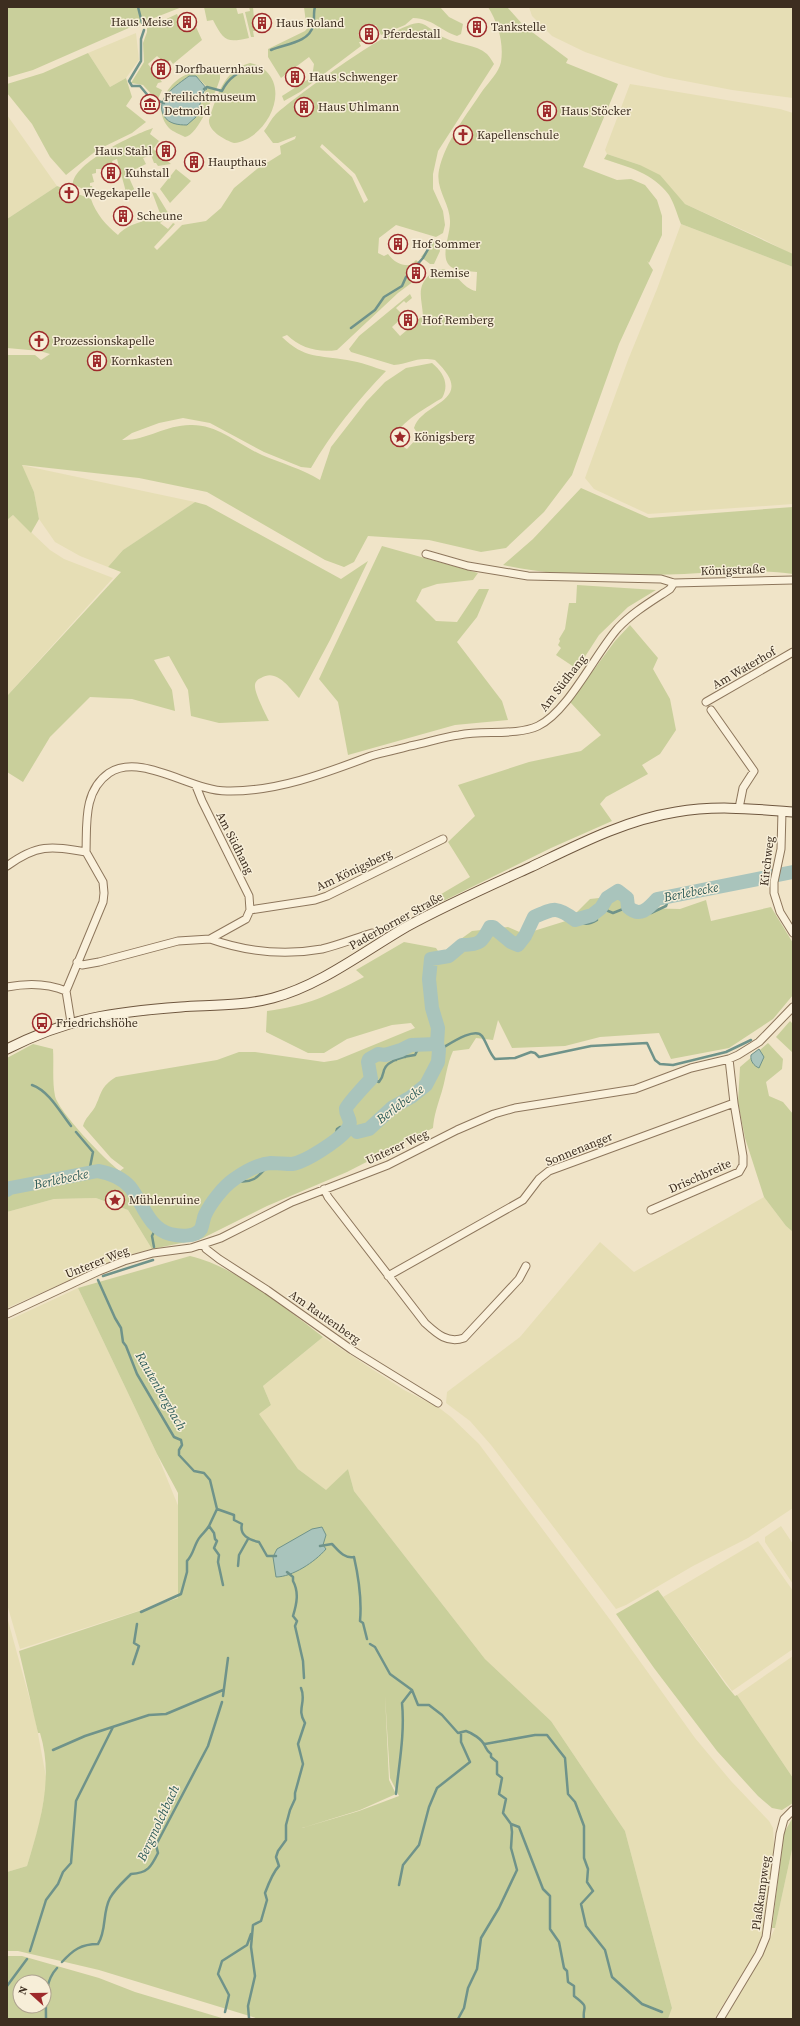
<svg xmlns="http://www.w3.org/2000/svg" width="800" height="2026" font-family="'Source Serif 4',serif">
<rect width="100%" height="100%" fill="#f0e4c8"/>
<path fill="#e6deb5" d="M529 7H793V98L732 90 664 77 620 64 585 52 552 36 532 16Z
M136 33 139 60 126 78 110 87 88 53Z
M630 84 780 109 793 113V255L763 239 685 204 640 165 607 154 605 150Z
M7 115 57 186 7 219Z
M681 224 793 267V504L648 514 594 489 585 478 628 360 657 289Z
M21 465 195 502 123 550 108 567 80 556 55 542 39 519 34 492Z
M13 515 50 550 64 559 113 578 7 696V520Z
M764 1197 786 1226 793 1232V1508L748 1538 693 1566 626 1605 616 1609 491 1445 470 1421 446 1403 447 1392 520 1337 600 1242 634 1272Z
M96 1198 128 1210 152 1249 124 1256 7 1308V1212L54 1199Z
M78 1288 157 1454 179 1508 178 1598 20 1649 7 1604V1321Z
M323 1337 404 1390 438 1407 451 1417 479 1444 611 1621 695 1738 731 1781 769 1821 773 1828 774 1846 762 1935 754 1955 714 2019H668L672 2008 625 1831 551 1721 485 1659 354 1491 348 1469 326 1491 298 1469 258 1414 271 1405 263 1386Z
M781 1526 793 1544V1584L765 1542V1537Z
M758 1541 793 1591V1649L732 1691 663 1597Z
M7 1617 35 1718 47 1782 39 1826 27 1866 7 1872Z
M793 1656V1778L737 1695Z
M793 1845V2019H725L765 1950 775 1928Z"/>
<path fill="#c9cf9b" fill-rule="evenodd" d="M7 7H182L131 27 33 70 9 77 7 76Z
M204 7H236L238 14 243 13 249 38C226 43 224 41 213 20L207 21Z
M249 7H253L255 31H253L254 37H251L245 12 250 11Z
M304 7H440L449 17 463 24 461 34 457 36C439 30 434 19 413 18L405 25 381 35 376 25 358 34 362 42H359L361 46 300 92 284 101 282 96 312 77 314 64 309 57 281 78 268 57V49L305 31 310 25 306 23Z
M488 7H507L524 26 568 59 566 63 618 84 583 167 617 180 631 179 645 185 657 200 662 216V235L649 263 647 261 653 270 619 344 572 475 544 512 506 548 481 552 429 540 368 536 354 562 344 567 325 560 207 492 139 478 22 465 34 492 39 519 31 533 13 515 7 520V355H35L41 360 50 354 40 351 7 348V219L57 186 91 199C96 214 106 225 118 235 128 223 146 221 161 216L152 192 156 193 170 216 168 219 166 217 160 223 168 229 173 223 175 224 154 247 157 250 182 225 206 221 221 208 234 188 257 169 281 154 280 146 295 139 296 136 278 143H273L264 131C268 126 271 119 276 114 296 96 397 22 419 23 428 24 436 35 445 38 458 45 476 44 487 54 490 57 492 61 494 64L438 151 433 174V189L443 211 445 225 443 233 436 237 396 225 379 238 378 253 384 256 388 254C394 262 401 266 411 265L416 260 425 267 424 269 417 265 409 277 414 281 398 293 337 350C318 353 301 348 287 335L282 337C304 359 320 355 347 360 361 362 373 367 386 371 358 400 331 433 311 468L301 467 264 452 210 423 183 418 159 423 132 433 122 440C145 441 166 425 190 425 218 424 237 444 262 455 281 463 302 469 320 480L331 447 366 402 385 382 406 368 432 363C443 372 450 384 442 398 431 405 394 425 396 439 397 443 404 447 407 449L419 436 414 428C422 401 479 402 435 360 417 356 409 364 394 365L351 352 349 349 359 336 410 294 412 298 406 303 404 301 396 308 404 316 392 327 400 336 413 325 412 323 423 316C422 298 415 286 432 273 452 259 460 289 476 291L477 272C470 271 460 271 453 268 438 261 450 236 450 223 451 204 435 190 439 170 445 142 467 114 483 90 489 82 499 72 501 62 504 43 498 23 488 7ZM322 144 355 174 368 200 364 203 352 177 320 147Z
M177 14 183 29 189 27 191 30 196 27 202 40 173 64 170 60 166 64 157 56 148 64 162 82 158 83 156 87 162 90 158 99 157 96 154 97 143 85 131 83 144 62 143 43 147 32V28Z
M88 53 110 87 126 78 132 97 126 106 146 122 132 133 97 150 66 175 50 157 32 124 7 93V84L43 73Z
M250 63C256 64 262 67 266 71 290 94 264 140 234 143 225 140 208 131 209 120 216 98 224 69 250 63Z
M211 71 220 73V79C216 91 198 136 185 137 180 134 173 132 169 128 151 108 168 81 190 73 196 71 204 72 211 71ZM189 76H196L207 87 201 103 166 96Z
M153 128 150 134 159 141 153 149 171 164 158 166 156 163H154L151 155 143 158 146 164 127 173 135 191 126 192 117 159 112 161 115 169H96V173L92 174 94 182 90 183V186H92L93 191 100 190V193L89 192 73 184C73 163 135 134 153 128Z
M607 154 640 165 660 175 685 204 793 254V267L681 224C677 214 674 203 669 195 653 173 628 167 604 159Z
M176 169 191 181 170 203 160 189Z
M433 242 438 243 440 251 434 264H430L421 257Z
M581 488 649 518 793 507V574C757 569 721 572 684 574 626 576 559 578 503 565L533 539Z
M195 502 206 505 341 579 368 561 330 640 299 698C289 688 277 668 261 678 258 679 255 682 255 685 254 692 265 713 269 721L219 723 191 716 188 690 169 656 154 660 172 690 175 711 132 699 90 697 50 737 23 782 7 772V696L121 572 108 567 123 550Z
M382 546 478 573 473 580 437 584 422 589 416 601 436 621 457 622 479 589H489L477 617 457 642 502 701 508 720 455 725 348 755 338 702 319 679Z
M577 585 656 590 628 607 599 635 577 669 556 655 561 648 558 645 560 641 559 639 565 629 569 603H576Z
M630 625 658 658 653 669 670 699 676 730 660 754 642 765 648 774 606 797 600 804 612 821 551 848 421 912 416 909 470 877 448 842 475 816 458 785 529 762 581 751 601 735 570 702 615 641Z
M617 896 636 908 680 909 706 900 711 921 771 907 793 943V995L773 1019 729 1048 671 1059 659 1033 600 1037 565 1046 512 1048 498 1020 493 1040 476 1038 469 1049 453 1051C447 1064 446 1077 442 1091 438 1104 434 1115 433 1128L347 1172 267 1206 201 1239 152 1249 128 1210 96 1198 54 1199 7 1212V1058L33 1044 53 1049C54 1063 52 1081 55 1096 58 1111 106 1161 120 1171L124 1168 111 1158 83 1126C85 1118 91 1114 95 1107 102 1093 100 1087 116 1077L217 1060 239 1052H255L324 1062 337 1060 415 1028 411 1023 392 1025 347 1039 324 1053H308L266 1032 267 1011C307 1006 329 995 364 977L356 970 404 942 436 948 440 954 472 931 508 927 524 934 569 920 590 899Z
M790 1021 793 1024V1053L776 1037Z
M768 1043 783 1059 782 1069 766 1082 769 1096 783 1102 793 1114V1232L786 1226 764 1197 745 1138 738 1102 740 1067Z
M190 1256C235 1266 286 1309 323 1337L263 1386 271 1405 259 1414 298 1469 326 1490 348 1469 354 1491 485 1659 551 1721 625 1831 672 2008 668 2019H259L99 1970 18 1951H7V1872L27 1866C40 1823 54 1778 40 1733H38L19 1651 178 1598V1493L157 1454 78 1288ZM385 1695 390 1778 399 1796 359 1811 302 1828 360 1810 396 1794 389 1780Z
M658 1590 726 1685 735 1696 737 1695 793 1778V1803L782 1810 772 1808 758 1796 717 1751 654 1668 616 1614Z
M793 1817V1845L775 1928H772L784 1833Z
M7 1956H22L99 1978 135 1992 225 2019H7ZM20 1982H44V2006H20Z"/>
<path fill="#a9c4bc" stroke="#6f938a" d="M189 76H196L207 89 204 91 196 117 187 125C178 125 169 124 164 116 154 99 177 85 189 76Z
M759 1049 764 1057 759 1068C754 1066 750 1061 751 1055Z
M322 1527 326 1535 323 1545 326 1549C315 1562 292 1577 276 1577L273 1557 277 1549 312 1529Z"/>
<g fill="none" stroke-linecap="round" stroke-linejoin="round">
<path stroke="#6f938a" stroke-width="2.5" d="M138 7 142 23
M144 30 141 39V61L129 81 132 86H140L150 98 164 103
M271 50C284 44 309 43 313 26 315 20 313 13 315 7
M204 89 207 87 222 91C228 78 238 72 252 67
M351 328 375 310 384 297 402 286 406 277 423 258 431 244
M601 908 613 913 628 907
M646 912 651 913 666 906 669 898
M575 920C583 925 589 925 597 920L594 913
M403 1049 405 1057
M439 1050C448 1045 475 1026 482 1036 487 1043 489 1053 495 1059L515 1058 531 1052 535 1053 539 1057 591 1046 647 1043 655 1060 660 1064 673 1065 726 1052 751 1040
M388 1054 396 1060
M371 1079 379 1082C383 1077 383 1075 384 1070 387 1060 406 1056 415 1055L420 1045
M32 1085C49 1091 60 1112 71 1126
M76 1132 93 1152 89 1172
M334 1140 337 1129 340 1127 347 1129
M232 1180C252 1185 258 1178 270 1163
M154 1247 152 1236 156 1228
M103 1276 153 1260
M98 1280 115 1318 121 1328 123 1342 126 1346 137 1374 174 1437 181 1440 182 1445 179 1450V1455L194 1471 204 1473 210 1480 217 1509 234 1515V1520L242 1524C239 1535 249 1540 259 1542L267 1556H276
M217 1509 209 1526 214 1533 215 1539 217 1541 214 1548 219 1555 218 1562 223 1585
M320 1546 332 1544C338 1550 344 1559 354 1557 359 1579 362 1599 360 1621L363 1623 367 1639
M238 1566 239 1555 248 1539
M287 1572 293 1577V1581C299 1592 297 1603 293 1616L297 1621 295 1626 303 1661 304 1678
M141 1612 181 1594 187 1572V1561C194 1554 194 1544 200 1537 203 1533 206 1531 209 1526
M370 1644 375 1647 390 1674 412 1690 418 1705H429L442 1715 458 1733 466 1731C472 1733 482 1739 485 1746 487 1750 487 1751 491 1754V1757L497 1762V1774L502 1778 499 1794 506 1799 503 1813 511 1824 519 1827 543 1889 550 1896V1929L559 1942 564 1968 567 1971 568 1982 574 1986V1996C591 2009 582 2005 584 2019
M133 1664 139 1646 134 1643 137 1624
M223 1696 228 1658
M485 1744 535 1735H547L565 1758 568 1794 575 1802 584 1826V1858L588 1869 587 1882 593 1891 581 1904 586 1926 605 1950 612 1977 642 2004 662 2012
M53 1750 85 1736 149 1715 166 1714 223 1690
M396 1794C399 1764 405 1733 402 1703L412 1690
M399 1885 403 1865 419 1845 429 1807 437 1788 470 1762 461 1742V1733
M30 1951 46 1900 58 1884 63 1872 71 1863 76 1801 113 1727
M62 1962C73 1950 81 1944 98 1944 107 1930 102 1913 110 1898 115 1889 124 1881 131 1874 148 1873 151 1867 158 1853L156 1845 208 1746 222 1702
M7 1986 27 1959
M225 2012 229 1995 218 1974 222 1961 247 1945 251 1934
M249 2018 248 2006 255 1976 251 1947 253 1925 261 1921 267 1900 265 1893C268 1885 274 1871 279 1866L276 1857 278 1851 286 1840V1825L290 1810 295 1799V1793L303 1764 298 1744 305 1723C296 1709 307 1702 301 1688
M46 2019C46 2001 44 1982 57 1968
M458 2019 464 2008 468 1988 477 1969 481 1938 499 1908 517 1870 511 1848 512 1832 511 1824"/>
<path stroke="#a9c4bc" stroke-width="14" d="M357 1132 369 1129 393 1107 411 1097 426 1085 438 1062 439 1050 437 1044 438 1028 432 1008 429 979 431 959 449 956 462 945C480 945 482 942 490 927H493L511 942 518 945 525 936 534 917C554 908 557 906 575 920L592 915 601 908 607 898 618 891 627 898 628 907C640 918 648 909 657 899L793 872
M7 1190 10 1188 98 1171C109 1173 122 1178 130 1187 143 1203 148 1228 170 1234 178 1236 195 1238 201 1229 203 1225 203 1219 205 1215 210 1204 223 1187 233 1180 244 1172 258 1164 271 1163 278 1163 285 1164 292 1164 306 1162 337 1141 346 1131 355 1120 345 1117 346 1108 346 1106 368 1082 371 1079L368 1062 369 1059 378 1054 385 1055 401 1050 411 1045 437 1044"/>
<g stroke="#8d765c" stroke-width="9">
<path id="street" d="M426 554 468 566 528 576 661 579 674 583 793 580
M706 702 793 652
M711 710 754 771 743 788 739 808
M782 811 781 849 774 882V893L780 912 793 933
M86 852C87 824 83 791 109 773 141 752 191 791 227 791 276 792 326 773 371 756 383 752 397 750 410 746 426 743 443 737 459 735 483 730 516 736 538 726 568 712 595 654 618 628 633 612 652 601 670 589L674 583
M7 866C37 844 50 846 86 852L103 882 104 893 103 902 66 991 71 1022
M250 910 315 900 327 896 443 839
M210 939C247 952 283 956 322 949 339 945 356 938 372 933
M77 962 82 965 99 962 178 941 210 939 246 919 250 910 249 896 202 801 196 786
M7 987C27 983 47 983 66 991
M324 1189 328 1197 425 1323C436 1333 447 1344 464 1338L519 1279 526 1266
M651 1210 739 1172 743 1165V1156L734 1103
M204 1244 206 1249 219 1259 267 1290 352 1350 438 1403
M388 1276 523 1200 539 1179 549 1171 734 1103 729 1059
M7 1314 99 1271 124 1261 153 1253 191 1248 221 1238 292 1202 388 1165 457 1130 494 1114 515 1108 635 1089 691 1068 729 1059 738 1055 759 1042 793 1007
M720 2019 759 1954 766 1937 780 1834 784 1819 793 1810"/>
</g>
<g stroke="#6f573f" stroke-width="11">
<path id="secondary" d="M7 1049C68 1018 114 1012 181 1007 211 1005 243 1006 273 998 321 985 363 952 406 927 446 905 489 886 531 867 577 845 625 820 676 812 715 805 754 809 793 812"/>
</g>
<use href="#street" stroke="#faf1dc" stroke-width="7"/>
<use href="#secondary" stroke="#faf1dc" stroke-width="9"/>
</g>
<defs>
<g id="building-ring" transform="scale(1)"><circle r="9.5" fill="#f7eed8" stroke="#9e2a2b" stroke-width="1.5"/><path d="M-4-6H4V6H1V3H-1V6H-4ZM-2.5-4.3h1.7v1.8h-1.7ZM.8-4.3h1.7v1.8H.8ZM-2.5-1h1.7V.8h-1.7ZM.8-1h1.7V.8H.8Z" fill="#9e2a2b"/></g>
<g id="museum-ring" transform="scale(1)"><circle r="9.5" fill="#f7eed8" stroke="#9e2a2b" stroke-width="1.5"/><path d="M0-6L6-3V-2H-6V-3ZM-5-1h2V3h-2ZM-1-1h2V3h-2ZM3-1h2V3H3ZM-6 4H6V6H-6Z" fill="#9e2a2b"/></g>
<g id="church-ring" transform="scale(1)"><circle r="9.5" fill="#f7eed8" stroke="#9e2a2b" stroke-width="1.5"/><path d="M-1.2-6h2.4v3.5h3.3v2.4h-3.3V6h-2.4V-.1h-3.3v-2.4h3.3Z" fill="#9e2a2b"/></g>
<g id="sight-ring" transform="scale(1)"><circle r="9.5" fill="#f7eed8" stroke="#9e2a2b" stroke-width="1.5"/><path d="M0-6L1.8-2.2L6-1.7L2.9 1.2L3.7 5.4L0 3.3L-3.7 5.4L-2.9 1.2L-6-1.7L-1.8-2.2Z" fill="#9e2a2b"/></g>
<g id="bus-ring" transform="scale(1)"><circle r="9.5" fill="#f7eed8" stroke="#9e2a2b" stroke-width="1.5"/><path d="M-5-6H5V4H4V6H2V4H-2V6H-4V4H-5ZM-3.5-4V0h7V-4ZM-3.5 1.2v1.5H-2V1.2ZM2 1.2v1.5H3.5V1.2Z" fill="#9e2a2b"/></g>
</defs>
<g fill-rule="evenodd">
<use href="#building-ring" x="187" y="22"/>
<use href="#building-ring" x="262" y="23"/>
<use href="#building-ring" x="477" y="27"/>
<use href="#building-ring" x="369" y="34"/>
<use href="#building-ring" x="161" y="69"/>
<use href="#building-ring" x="295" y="77"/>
<use href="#museum-ring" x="150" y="104"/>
<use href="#building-ring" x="304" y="107"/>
<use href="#building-ring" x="547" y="111"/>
<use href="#church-ring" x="463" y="135"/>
<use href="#building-ring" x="166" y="151"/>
<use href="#building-ring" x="194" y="162"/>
<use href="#building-ring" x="111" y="173"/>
<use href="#church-ring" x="69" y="193"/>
<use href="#building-ring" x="123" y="216"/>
<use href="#building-ring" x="398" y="244"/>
<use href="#building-ring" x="416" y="273"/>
<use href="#building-ring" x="408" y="320"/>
<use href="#church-ring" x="39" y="341"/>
<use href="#building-ring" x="97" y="361"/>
<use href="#sight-ring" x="400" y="437"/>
<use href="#bus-ring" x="42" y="1023"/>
<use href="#sight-ring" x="115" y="1200"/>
</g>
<g text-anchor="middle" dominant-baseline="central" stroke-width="3" stroke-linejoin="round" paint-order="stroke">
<g font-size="12" fill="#3d2e20" stroke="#f7eed8" text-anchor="start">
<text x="173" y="22" text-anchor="end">Haus Meise</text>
<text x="276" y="23">Haus Roland</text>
<text x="491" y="27">Tankstelle</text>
<text x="383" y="34">Pferdestall</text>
<text x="175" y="69">Dorfbauernhaus</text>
<text x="309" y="77">Haus Schwenger</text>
<text x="164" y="97">Freilichtmuseum<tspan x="164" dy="14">Detmold</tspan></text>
<text x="318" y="107">Haus Uhlmann</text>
<text x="561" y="111">Haus Stöcker</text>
<text x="477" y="135">Kapellenschule</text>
<text x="152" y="151" text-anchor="end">Haus Stahl</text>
<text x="208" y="162">Haupthaus</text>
<text x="125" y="173">Kuhstall</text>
<text x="83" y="193">Wegekapelle</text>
<text x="137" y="216">Scheune</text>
<text x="412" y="244">Hof Sommer</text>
<text x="430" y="273">Remise</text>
<text x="422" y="320">Hof Remberg</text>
<text x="53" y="341">Prozessionskapelle</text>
<text x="111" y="361">Kornkasten</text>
<text x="414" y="437">Königsberg</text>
<text x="56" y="1023">Friedrichshöhe</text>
<text x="129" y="1200">Mühlenruine</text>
</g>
<g font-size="12" fill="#3d2e20" stroke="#f7eed8">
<text transform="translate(733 570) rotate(-2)">Königstraße</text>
<text transform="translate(744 668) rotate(-30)">Am Waterhof</text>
<text transform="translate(563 683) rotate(-52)">Am Südhang</text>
<text transform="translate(235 843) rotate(63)">Am Südhang</text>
<text transform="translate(767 861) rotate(-83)">Kirchweg</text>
<text transform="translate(354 870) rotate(-25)">Am Königsberg</text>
<text transform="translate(396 921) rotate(-29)">Paderborner Straße</text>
<text transform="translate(397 1147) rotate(-25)">Unterer Weg</text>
<text transform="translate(579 1149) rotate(-22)">Sonnenanger</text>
<text transform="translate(700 1176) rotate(-24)">Drischbreite</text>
<text transform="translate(97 1262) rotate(-22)">Unterer Weg</text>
<text transform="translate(325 1317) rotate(35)">Am Rautenberg</text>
<text transform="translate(761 1893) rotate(-82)">Plaßkampweg</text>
</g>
<g font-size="13" font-style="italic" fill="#2f5d5a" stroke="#f7eed8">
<text transform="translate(691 892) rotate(-11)">Berlebecke</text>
<text transform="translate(400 1104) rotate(-37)">Berlebecke</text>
<text transform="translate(61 1179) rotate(-12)">Berlebecke</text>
<text transform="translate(161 1391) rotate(60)">Rautenbergbach</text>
<text transform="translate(158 1823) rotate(-65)">Bergmolchbach</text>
</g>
</g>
<rect width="800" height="2026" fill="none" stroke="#3d2e20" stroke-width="16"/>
<g transform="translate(32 1994) rotate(291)"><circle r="19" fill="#f7eed8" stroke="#ada18e"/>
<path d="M0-3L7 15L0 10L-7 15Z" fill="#9e2a2b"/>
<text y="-6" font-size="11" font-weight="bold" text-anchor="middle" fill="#3d2e20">N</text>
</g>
</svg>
